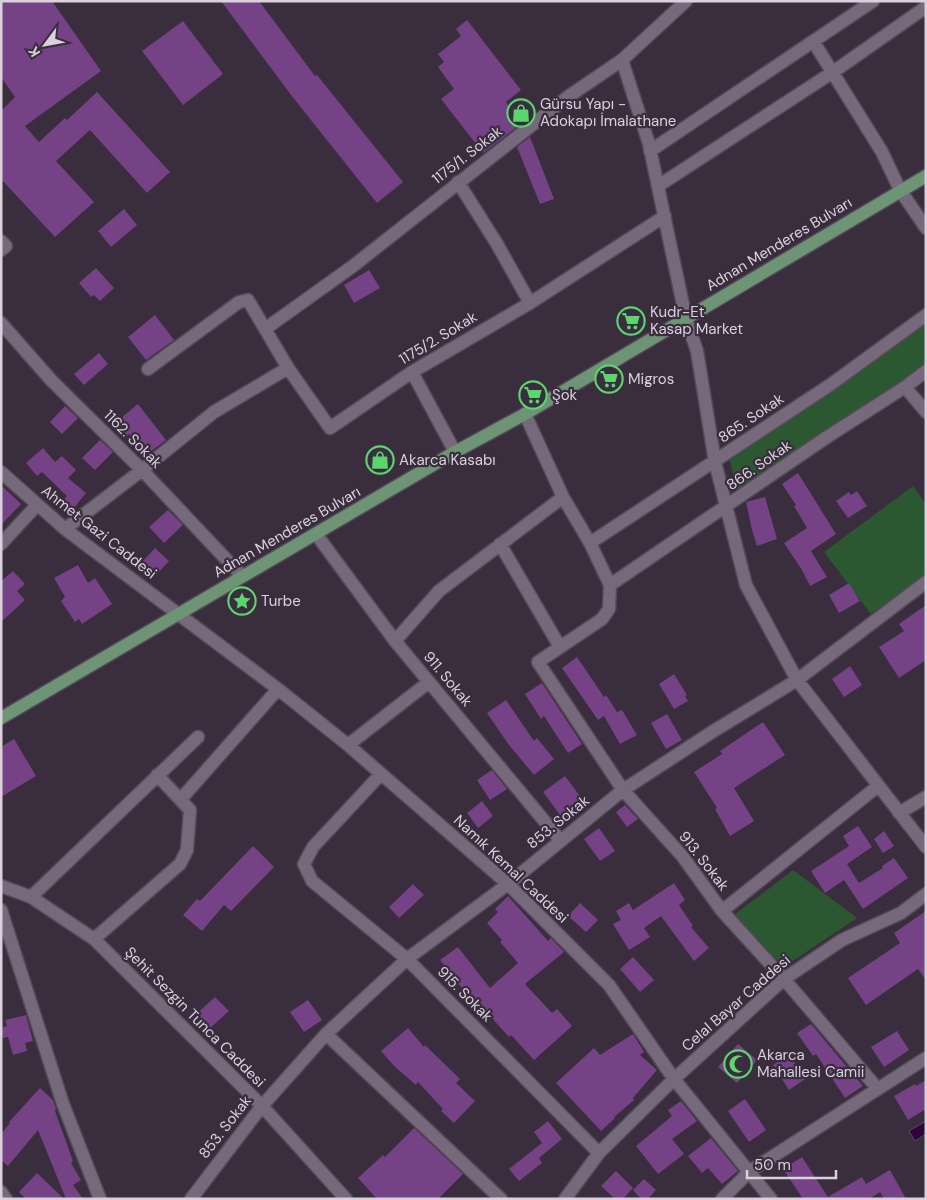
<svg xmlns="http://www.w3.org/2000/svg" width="927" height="1200" font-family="'DM Sans',sans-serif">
<rect width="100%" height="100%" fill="#392d3e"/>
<path fill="#2c5831" d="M926 320V365L900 385 737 493 730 460 876 358Z
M913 486 926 504V574L871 614 824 552Z
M793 870 857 918 784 967 734 915Z"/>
<path fill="#2d0638" stroke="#614369" d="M926 1121V1134L915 1141 909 1131Z"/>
<path fill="#744285" d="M1 1H52L101 71 25 126 39 142 65 118 67 120 97 92 170 172 147 193 90 130 56 161 94 202 55 237 1 179V111L15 97 1 77Z
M221 1H259L315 76 317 75 403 182 377 203 291 95Z
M467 20 521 90 506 102 518 118 526 112 530 117 483 153 441 99 454 89 438 67 444 62 438 54 461 36 456 29Z
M183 21 223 74 183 105 142 51Z
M530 137 554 199 540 204 517 147Z
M124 209 137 225 111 247 98 231Z
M96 268 114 288 100 301 94 295 91 297 79 283Z
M369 270 380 288 354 303 344 285Z
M155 315 174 340 146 360 128 337Z
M99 353 108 364 84 385 74 374Z
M138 404 166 440 146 455 129 434 127 436 115 423Z
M65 406 78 418 62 434 50 422Z
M100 440 113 452 95 470 82 458Z
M43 448 55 462 62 456 76 470 68 478 86 493 73 509 63 501 67 496 42 472 37 476 26 463Z
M798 473 836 534 811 551 827 577 810 586 802 570 784 543 807 528 794 506 796 505 782 484Z
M1 485 21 504 1 525Z
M857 491 867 506 848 518 836 501 849 492 851 495Z
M765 497 777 539 757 546 752 530 746 502Z
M168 510 183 525 164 543 149 527Z
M155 548 169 561 157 574 143 561Z
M78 565 88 583 95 578 112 604 82 624 79 619 75 622 61 601 65 597 54 578Z
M13 571 25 584 17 591 25 600 1 622V581Z
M849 583 860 601 839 613 829 595Z
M926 605V660L899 678 879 647 904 631 899 624Z
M577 657 604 697 606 695 617 712 622 710 637 735 620 744 604 716 598 720 562 668Z
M850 666 862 685 844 697 832 679Z
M674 674 687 695 685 696 688 701 674 709 659 684Z
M542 683 582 744 568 753 544 716 541 719 525 694Z
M506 700 534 741 537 738 554 759 534 775 509 745 487 713Z
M667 714 682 740 666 749 651 723Z
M763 722 785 755 734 788 754 821 730 836 715 809 717 808 694 772 722 754 720 751Z
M14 739 36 776 1 797V747Z
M492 770 507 789 490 800 477 780Z
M565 776 588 807 566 823 543 792Z
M482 801 493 816 478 828 467 813Z
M625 805 638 819 627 827 616 812Z
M858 826 872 847 847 864 859 883 883 868 882 866 894 858 908 878 863 909 844 880 825 893 811 871 849 846 843 836Z
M599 828 615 851 600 861 584 839Z
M884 831 894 846 883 853 874 839Z
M253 846 274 867 231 911 224 905 202 931 183 915 197 899 200 901Z
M674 883 685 900 679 905 693 926 691 927 709 948 694 961 661 916 644 928 650 937 629 950 613 924 621 920 616 911 629 903 633 910Z
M413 884 424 895 399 918 389 907Z
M508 896 548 941 551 938 564 952 525 984 552 1013 557 1009 572 1026 534 1060 511 1035 509 1037 490 1016 486 1020 471 1004 473 1002 440 960 458 947 490 988 518 963 500 942 502 940 487 923 498 912 495 909Z
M580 903 598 920 586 932 568 916Z
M926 911V980L918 969 866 1005 848 978 900 943 894 933Z
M633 957 654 980 640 992 620 969Z
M215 997 229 1011 208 1030 194 1016Z
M308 1000 322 1020 304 1032 290 1012Z
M26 1015 33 1041 25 1043 27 1051 13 1055 8 1037 3 1038 1 1028 7 1026 5 1020Z
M811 1024 863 1086 845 1098 816 1054 813 1056 797 1033Z
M408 1028 424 1047 425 1045 460 1079 456 1083 475 1101 454 1123 441 1111 443 1109 418 1082 416 1085 394 1066 381 1051Z
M897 1031 909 1050 884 1067 871 1047Z
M633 1034 644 1052 640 1055 657 1070 633 1098 634 1100 614 1117 615 1118 601 1131 556 1083 594 1048 600 1055Z
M738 1044 757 1060 737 1083 718 1067Z
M789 1054 805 1079 789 1090 773 1065Z
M926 1080V1109L908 1120 894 1096 915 1084 916 1086Z
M40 1088 53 1100 56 1109 55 1111 73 1161 71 1163 81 1180 73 1185 83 1199H66L38 1130 8 1166 1 1160V1134L10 1123 9 1122Z
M745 1099 766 1130 749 1142 728 1111Z
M681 1101 697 1121 672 1139 684 1154 658 1174 636 1146 672 1116 668 1110Z
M548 1121 562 1139 539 1158 542 1163 519 1181 509 1169 542 1143 534 1132Z
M414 1128 463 1174 438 1199H377L358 1178 383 1155 385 1157Z
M711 1138 738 1171 722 1184 708 1168 702 1173 688 1156Z
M802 1157 828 1197 862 1177 866 1184 890 1170 906 1199H884L880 1192 869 1199H803L783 1169Z
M616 1171 633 1188 623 1199H615L601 1186Z
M37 1173 64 1199H26L19 1192Z
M644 1179 656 1190 648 1199H641L633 1190Z"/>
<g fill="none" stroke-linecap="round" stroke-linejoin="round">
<g stroke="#544a58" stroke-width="15">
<path id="minor" d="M813 41 882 152 900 190 926 228
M622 60 649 144 686 319 697 351 715 462 746 585 797 680 926 847
M650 151 873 1
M458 182 497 244 530 303
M658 186 833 72 926 7
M1 241 6 246 1 250
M1 323 51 380 142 470 242 576
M265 329 353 266 569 96 622 60 686 1
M148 369 239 302 248 300 288 368 330 428 412 372 530 303 665 216
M412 372 455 452
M905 387 926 412
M525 414 563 497 590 543 610 585 609 609 602 619 538 662 623 790 683 857 722 911 784 979 877 1088
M1 472 65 529 278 689 348 745 508 884 609 985 674 1079 771 1199
M65 529 142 470 214 412 288 368
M316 534 395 641 561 841
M590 543 830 385 926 315
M1 544 37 505
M500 544 560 647
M610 585 827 437 905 387 926 371
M395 641 439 591 563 497
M348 745 429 682
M381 774 313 847 304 864 312 881 407 959 599 1153
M181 799 278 689
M899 813 926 797
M1 886 31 897 94 939 262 1106 346 1199
M31 897 198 737
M1 910 63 1104 100 1199
M722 911 878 786
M94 939 180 864 187 850 190 810 157 775
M326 1034 501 1199
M1 1192 6 1199
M191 1199 262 1106 326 1034 407 959 508 884 623 790 712 732 797 680 926 582
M565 1199 599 1153 674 1079 784 979 842 940 901 913 926 894
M722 1199 750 1171 926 1058"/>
</g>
<g stroke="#544a58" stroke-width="15">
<path id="major" d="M1 718 455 452 525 414 926 176"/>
</g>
<use href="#minor" stroke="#77697c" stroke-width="12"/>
<use href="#major" stroke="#6d9474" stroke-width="12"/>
</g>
<defs>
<g id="shop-ring" transform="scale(1.4375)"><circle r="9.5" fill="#392d3e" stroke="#5bd56e" stroke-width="1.5"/><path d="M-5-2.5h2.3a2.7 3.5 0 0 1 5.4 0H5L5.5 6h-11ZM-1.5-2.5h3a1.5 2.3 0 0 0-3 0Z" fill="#5bd56e"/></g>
<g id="supermarket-ring" transform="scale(1.4375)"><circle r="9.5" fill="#392d3e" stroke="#5bd56e" stroke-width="1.5"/><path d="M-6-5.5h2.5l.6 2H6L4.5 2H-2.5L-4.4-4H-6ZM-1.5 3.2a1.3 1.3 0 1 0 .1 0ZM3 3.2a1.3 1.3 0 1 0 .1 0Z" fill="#5bd56e"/></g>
<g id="sight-ring" transform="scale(1.4375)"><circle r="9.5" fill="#392d3e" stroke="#5bd56e" stroke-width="1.5"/><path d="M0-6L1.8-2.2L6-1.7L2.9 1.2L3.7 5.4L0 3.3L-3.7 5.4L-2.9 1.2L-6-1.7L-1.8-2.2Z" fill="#5bd56e"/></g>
<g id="mosque-ring" transform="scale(1.4375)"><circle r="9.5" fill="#392d3e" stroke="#5bd56e" stroke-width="1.5"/><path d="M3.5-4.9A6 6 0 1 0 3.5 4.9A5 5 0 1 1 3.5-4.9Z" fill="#5bd56e"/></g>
</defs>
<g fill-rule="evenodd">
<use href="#shop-ring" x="521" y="113"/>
<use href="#supermarket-ring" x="631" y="321"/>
<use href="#supermarket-ring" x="609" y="379"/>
<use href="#supermarket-ring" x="533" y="395"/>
<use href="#shop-ring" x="380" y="460"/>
<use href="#sight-ring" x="242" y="601"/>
<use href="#mosque-ring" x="738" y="1064"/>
</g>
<g text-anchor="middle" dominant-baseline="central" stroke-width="4.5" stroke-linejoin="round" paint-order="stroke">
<g font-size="15" fill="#d9d1dc" stroke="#392d3e" text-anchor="start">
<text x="540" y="104">Gürsu Yapı -<tspan x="540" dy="17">Adokapı İmalathane</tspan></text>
<text x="650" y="312">Kudr-Et<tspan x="650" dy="17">Kasap Market</tspan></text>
<text x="628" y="379">Migros</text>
<text x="552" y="395">Şok</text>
<text x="399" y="460">Akarca Kasabı</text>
<text x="261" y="601">Turbe</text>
<text x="757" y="1055">Akarca<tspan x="757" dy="17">Mahallesi Camii</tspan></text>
</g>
<g font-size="15" fill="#d9d1dc" stroke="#392d3e">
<text transform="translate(467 155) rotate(-38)">1175/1. Sokak</text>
<text transform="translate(779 244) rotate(-31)">Adnan Menderes Bulvarı</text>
<text transform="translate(438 338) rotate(-31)">1175/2. Sokak</text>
<text transform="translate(751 418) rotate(-34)">865. Sokak</text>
<text transform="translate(133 439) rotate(45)">1162. Sokak</text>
<text transform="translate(759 465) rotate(-35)">866. Sokak</text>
<text transform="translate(99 532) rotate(38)">Ahmet Gazi Caddesi</text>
<text transform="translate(287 532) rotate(-30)">Adnan Menderes Bulvarı</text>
<text transform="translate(448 679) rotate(50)">911. Sokak</text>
<text transform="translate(558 822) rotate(-39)">853. Sokak</text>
<text transform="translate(704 861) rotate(52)">913. Sokak</text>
<text transform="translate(511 869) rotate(43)">Namık Kemal Caddesi</text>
<text transform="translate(465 994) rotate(45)">915. Sokak</text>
<text transform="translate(736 1003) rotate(-41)">Celal Bayar Caddesi</text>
<text transform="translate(195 1017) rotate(45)">Şehit Sezgin Tunca Caddesi</text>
<text transform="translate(225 1127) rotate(-52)">853. Sokak</text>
</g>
</g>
<rect width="927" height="1200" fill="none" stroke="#d9d1dc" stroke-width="5"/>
<g transform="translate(45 45) rotate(238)" stroke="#392d3e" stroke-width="4" paint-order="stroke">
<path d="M0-4L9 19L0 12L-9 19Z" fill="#d9d1dc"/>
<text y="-8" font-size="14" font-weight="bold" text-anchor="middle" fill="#d9d1dc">K</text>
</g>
<path d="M747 1170v8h89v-8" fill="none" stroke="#d9d1dc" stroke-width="2.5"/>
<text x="754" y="1170" font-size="15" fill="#d9d1dc" stroke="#392d3e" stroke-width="4" paint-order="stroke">50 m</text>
</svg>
